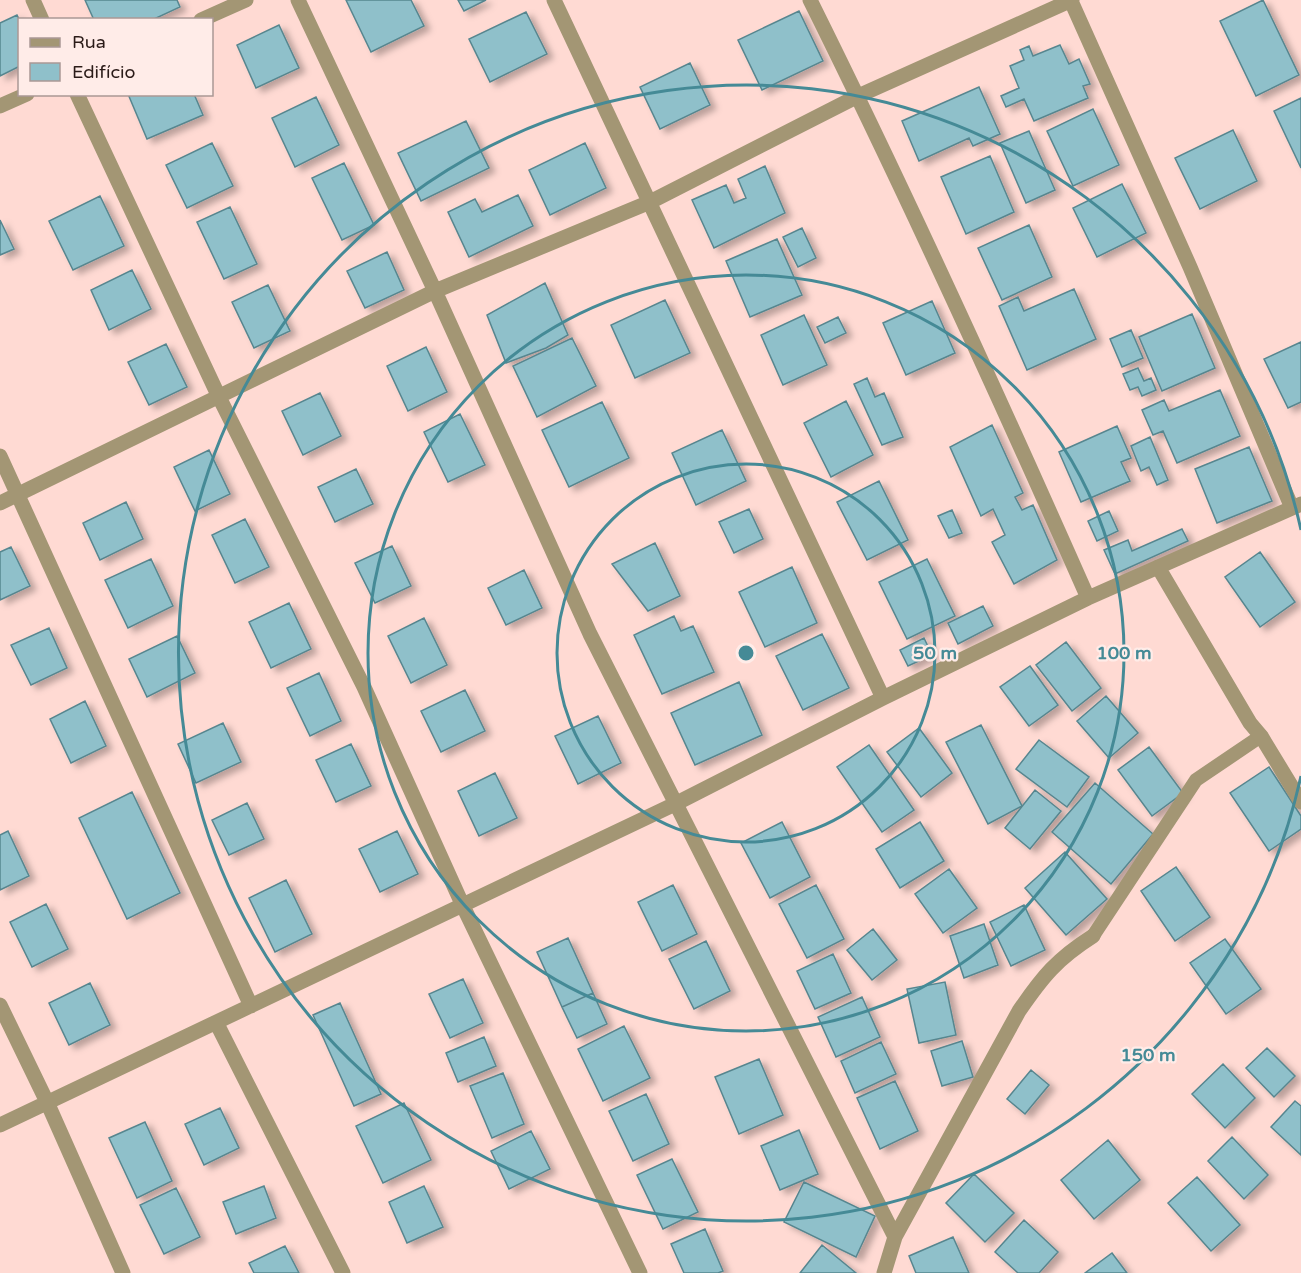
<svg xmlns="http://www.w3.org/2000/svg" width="1301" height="1273" font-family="'Varela Round',sans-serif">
<defs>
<filter id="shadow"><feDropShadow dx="6" dy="4" stdDeviation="3" flood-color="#0004"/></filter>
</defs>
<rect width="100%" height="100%" fill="#ffdad3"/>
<path fill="#8fc0ca" stroke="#57868f" stroke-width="1.5" filter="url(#shadow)" d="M85 0H177L180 7 152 20H94Z
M346 0H411L424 26 371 52Z
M458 0H486L464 11Z
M1263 0 1299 75 1256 96 1220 21Z
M799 11 823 61 762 90 738 40Z
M526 12 547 54 490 82 469 39Z
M17 15 20 21V66L0 76V23Z
M279 25 299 68 256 88 237 45Z
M1060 45 1069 64 1079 59 1090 84 1083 86 1088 98 1034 121 1024 99 1006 107 1001 96 1019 88 1010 66 1024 60 1020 50 1029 46 1033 56Z
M690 63 710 105 660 129 640 87Z
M979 87 1000 134 973 146 969 138 919 161 902 121Z
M128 94H194L203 115 147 139Z
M316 97 339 145 295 167 272 118Z
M1301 98V168L1274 111Z
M1093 109 1119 165 1073 186 1047 131Z
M466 121 489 168 421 201 398 153Z
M1233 130 1257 181 1200 209 1175 158Z
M1029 131 1055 190 1026 203 1000 143Z
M212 143 233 186 187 208 166 165Z
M585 143 606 188 550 215 529 170Z
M990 156 1014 212 966 234 941 177Z
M344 163 374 225 342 240 312 178Z
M765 166 785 213 714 248 692 200 726 185 734 203 746 198 738 179Z
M1122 184 1146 233 1097 257 1073 208Z
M518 195 533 226 469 257 448 212 475 199 482 212Z
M100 196 124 246 73 270 49 221Z
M230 207 257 264 224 279 197 222Z
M0 220 14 249 0 255Z
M1029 225 1052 277 1002 300 978 248Z
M802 228 816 258 798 267 783 237Z
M777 239 802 295 750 317 726 261Z
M387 252 404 290 365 308 347 271Z
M132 270 151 309 109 330 91 290Z
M545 283 568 335 546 348 506 363 487 315Z
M268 285 290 331 254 348 232 302Z
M1074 289 1096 339 1027 370 999 306 1018 297 1024 311Z
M665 300 690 353 635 378 611 325Z
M932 301 955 353 906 375 883 323Z
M1192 314 1215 368 1162 391 1139 337Z
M804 315 827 365 783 385 761 335Z
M838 317 846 333 825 343 817 327Z
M1131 330 1143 358 1122 367 1110 339Z
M572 338 596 386 537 417 513 366Z
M1301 342V402L1288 408 1264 359Z
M166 344 187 387 149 405 128 362Z
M426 347 447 392 408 411 387 366Z
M1138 368 1144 381 1151 378 1156 390 1142 396 1138 387 1130 390 1123 374Z
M867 378 875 397 884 393 903 437 882 445 854 384Z
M1220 390 1240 436 1177 463 1163 431 1153 435 1142 410 1164 400 1169 411Z
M320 393 341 436 303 455 282 411Z
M846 401 873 455 831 477 804 423Z
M602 402 629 458 569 487 542 430Z
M460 414 485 465 448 482 424 432Z
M992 425 1023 493 1015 497 1022 510 1033 505 1057 560 1014 584 992 542 1005 535 993 509 981 516 950 447Z
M1117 426 1131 458 1121 462 1130 481 1081 502 1059 452Z
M722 430 746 481 696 505 672 453Z
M1150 437 1168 480 1157 485 1149 467 1141 471 1131 446Z
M1249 447 1272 501 1217 523 1195 469Z
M209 450 230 494 195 511 174 467Z
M356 469 373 504 335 522 318 487Z
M879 481 908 540 867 560 837 502Z
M126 502 143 539 100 560 83 523Z
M749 509 763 539 734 553 719 522Z
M952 510 962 533 949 538 938 516Z
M1109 511 1118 531 1097 541 1088 521Z
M245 519 269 567 235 583 212 535Z
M1182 529 1188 541 1115 574 1104 550 1128 540 1132 551Z
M655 543 680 596 648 611 612 564Z
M392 546 411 586 375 603 355 563Z
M11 547 30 586 0 600V552Z
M1260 552 1295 602 1260 627 1225 577Z
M151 559 173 606 128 628 105 580Z
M927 559 955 616 907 639 879 582Z
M792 567 817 623 765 647 739 592Z
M524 570 542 608 506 625 488 588Z
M289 603 311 649 271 668 249 622Z
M983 606 993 626 958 644 948 623Z
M674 616 681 631 693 626 714 672 662 694 634 635Z
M424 618 447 665 411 683 388 636Z
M49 628 67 668 31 685 11 645Z
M822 634 849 688 803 710 776 656Z
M177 636 195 673 147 697 129 659Z
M924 638 932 655 908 666 900 650Z
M1066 642 1101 688 1072 711 1036 665Z
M1030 666 1058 705 1029 726 1000 687Z
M319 673 341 721 310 736 287 688Z
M739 682 762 735 695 765 671 713Z
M465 690 485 731 441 752 421 711Z
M1106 696 1138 733 1109 758 1077 721Z
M85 701 106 746 71 763 50 719Z
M598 716 621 763 578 784 555 736Z
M223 723 241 762 196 783 178 744Z
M981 725 1022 806 988 824 946 742Z
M919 728 952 773 921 797 887 752Z
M1039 740 1089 777 1067 807 1016 769Z
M351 744 371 786 336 802 316 760Z
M869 745 914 810 882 832 837 767Z
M1149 747 1183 793 1152 816 1118 770Z
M1269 767 1301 816V829L1269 851 1230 793Z
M495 773 517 818 479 836 458 791Z
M1095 783 1153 834 1111 884 1052 832Z
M1035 790 1061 811 1030 849 1005 828Z
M132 792 180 893 127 919 79 818Z
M247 803 264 839 229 855 212 820Z
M782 822 810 877 770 898 741 843Z
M920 822 944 861 900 888 876 849Z
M8 831 29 876 0 890V835Z
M397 831 418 874 380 892 359 849Z
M1065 852 1107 899 1066 935 1025 888Z
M1176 867 1210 917 1175 941 1141 891Z
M949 869 977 908 943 933 915 894Z
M286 880 312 934 275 952 249 898Z
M673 885 697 934 662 951 638 902Z
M816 885 844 939 807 958 779 904Z
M46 904 68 949 32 967 10 922Z
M1024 905 1045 950 1011 966 990 922Z
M984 924 998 965 964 978 950 936Z
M873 929 897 960 872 980 847 950Z
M568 938 593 993 562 1007 537 952Z
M1225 939 1261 989 1226 1014 1190 963Z
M706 941 730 991 694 1009 669 959Z
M833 954 851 993 815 1009 797 971Z
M463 979 483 1023 450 1038 429 994Z
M945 982 956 1035 919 1043 907 989Z
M90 983 110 1025 69 1045 49 1003Z
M593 993 607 1024 577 1038 562 1007Z
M862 997 880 1037 836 1057 818 1017Z
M340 1003 381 1094 354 1106 313 1015Z
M624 1026 650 1078 603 1101 578 1049Z
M484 1037 496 1066 458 1082 446 1053Z
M962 1041 973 1077 942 1086 931 1051Z
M881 1042 896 1074 855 1093 841 1061Z
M1267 1048 1295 1076 1274 1097 1246 1068Z
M759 1059 783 1115 739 1134 715 1077Z
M1223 1064 1255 1098 1225 1128 1192 1094Z
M1031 1070 1049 1085 1025 1114 1007 1099Z
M503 1073 524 1124 492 1138 470 1086Z
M895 1081 918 1131 880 1149 857 1098Z
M646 1094 669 1144 633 1161 609 1111Z
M1295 1101 1301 1106V1155L1271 1127Z
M404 1103 431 1160 383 1183 356 1126Z
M220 1108 239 1148 204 1165 185 1124Z
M145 1122 172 1181 137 1198 109 1138Z
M799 1130 818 1174 780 1190 761 1146Z
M531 1131 550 1169 509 1189 491 1151Z
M1232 1137 1268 1175 1244 1199 1208 1161Z
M1108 1140 1140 1180 1094 1219 1061 1180Z
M672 1159 698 1212 663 1229 637 1175Z
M974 1174 1014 1213 985 1242 946 1203Z
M1197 1177 1240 1225 1211 1251 1168 1203Z
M804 1182 875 1216 856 1257 784 1222Z
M264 1186 276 1218 236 1234 223 1202Z
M424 1186 443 1227 407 1243 389 1202Z
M176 1188 200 1237 164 1254 140 1205Z
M1024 1220 1058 1252 1039 1273H1018L995 1252Z
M705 1229 723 1271 718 1273H684L671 1244Z
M953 1237 969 1273H916L909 1256Z
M822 1245 856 1273H800Z
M285 1246 299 1273H254L249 1263Z
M1112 1253 1127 1273H1085Z"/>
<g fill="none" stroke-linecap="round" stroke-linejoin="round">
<path stroke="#a39674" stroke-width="14" d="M1093 936 1196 780 1261 736"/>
<path stroke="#a39674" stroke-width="15" d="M33 0 42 20
M298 0 435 291 590 634 895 1237
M554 0 883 698
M810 0C908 197 999 397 1088 598
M1071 1 1190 267 1292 508
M201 20 246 0
M77 94 219 397 364 687 463 906 640 1273
M0 106 27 94
M0 456 251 1006
M0 503 435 291 650 202 858 96 1072 0
M1158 567 1250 723 1261 736 1301 802
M0 1005 47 1102 123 1273
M217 1024 343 1273
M0 1125 675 804 883 698 1088 598 1301 504
M884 1273 895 1237 1019 1011C1043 976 1057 959 1093 936"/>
</g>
<g fill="none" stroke="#458a96" stroke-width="3">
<circle cx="746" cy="653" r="189"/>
<circle cx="746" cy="653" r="378"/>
<path d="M1301 776A568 568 0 1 1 1301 530"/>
</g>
<circle cx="746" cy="653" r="9" fill="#458a96" stroke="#ffece8" stroke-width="3"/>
<g font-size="18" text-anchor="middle" font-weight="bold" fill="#458a96" stroke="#ffece8" stroke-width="4.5" stroke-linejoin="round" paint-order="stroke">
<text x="935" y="659">50 m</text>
<text x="1124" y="659">100 m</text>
<text x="1148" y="1061">150 m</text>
</g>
<rect x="18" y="18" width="195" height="78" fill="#ffece8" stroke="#aa9895" stroke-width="1.5"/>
<rect x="30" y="38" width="30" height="9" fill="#a39674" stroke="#aa9895" stroke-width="1.5"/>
<text x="72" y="48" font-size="18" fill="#2b1b18">Rua</text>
<rect x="30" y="63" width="30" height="18" fill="#8fc0ca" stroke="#aa9895" stroke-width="1.5"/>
<text x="72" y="78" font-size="18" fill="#2b1b18">Edifício</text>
</svg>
